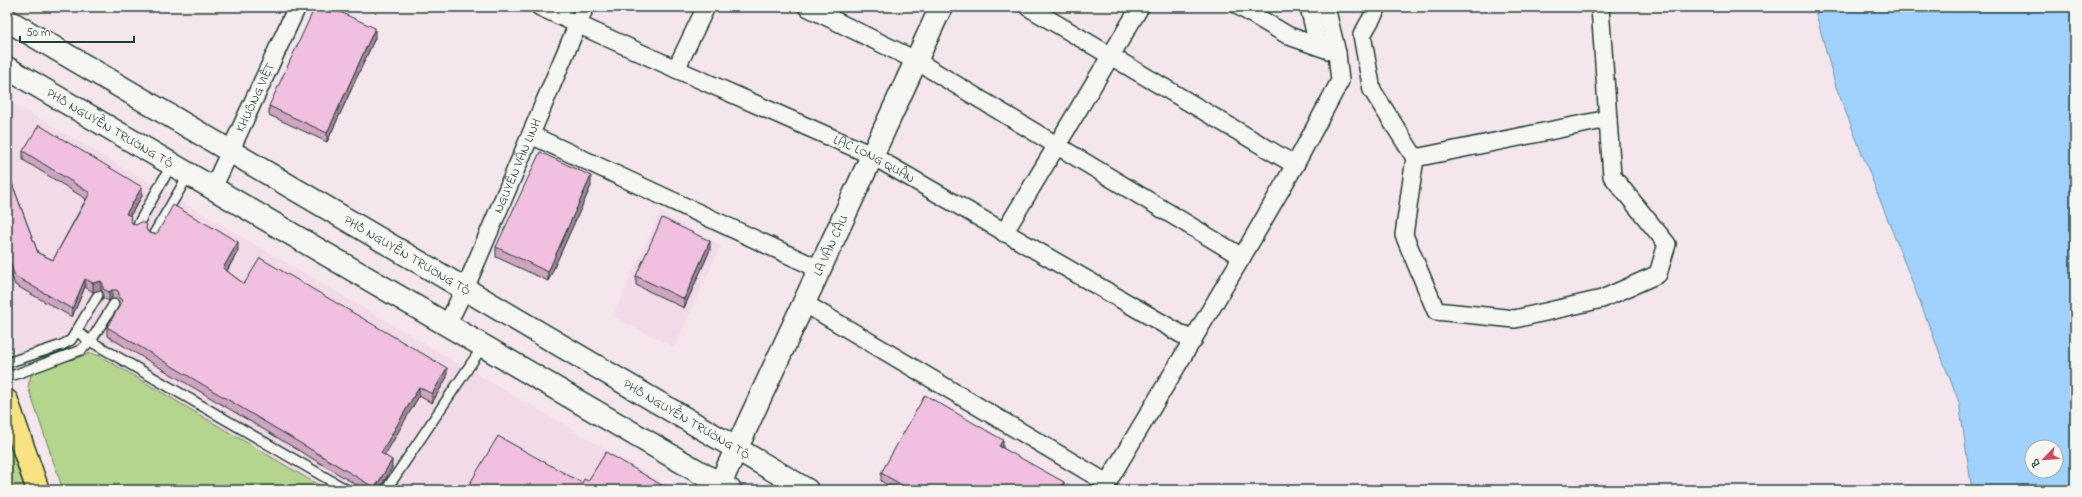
<svg xmlns="http://www.w3.org/2000/svg" width="2082" height="497" font-family="'Indie Flower',sans-serif">
<rect width="100%" height="100%" fill="#f4e6ec"/>
<filter id="ink" filterUnits="userSpaceOnUse"><feTurbulence type="fractalNoise" baseFrequency=".025" numOctaves="2"/><feDisplacementMap in="SourceGraphic" scale="8" xChannelSelector="R" yChannelSelector="G"/><feConvolveMatrix kernelMatrix="1 2 1 2 8 2 1 2 1" color-interpolation-filters="sRGB"/></filter>
<g filter="url(#ink)">
<path fill="#f3dae8" d="M7 100 676 490H327L91 353 32 372 28 387 7 327Z
M660 212 721 246 674 347 613 316Z"/>
<path fill="#b5d48e" stroke="#6a8861" d="M91 353 100 356 327 490H63L28 387 32 372Z
M7 438 25 490H13L7 473Z"/>
<path fill="#a1d2fe" stroke="#6d96ad" fill-rule="evenodd" d="M1814 7H2075V490H1972L1959 402 1836 87ZM2032 447H2056V471H2032Z"/>
<g fill="none" stroke-linecap="round" stroke-linejoin="round">
<g stroke="#1f3d34" stroke-width="12">
<path id="lane" d="M136 228 172 164
M152 237 189 174
M76 331 90 341 347 490
M7 363 62 345 71 340 98 295
M7 375H14L81 350 92 339 114 304
M386 490 483 346"/>
</g>
<g stroke="#1f3d34" stroke-width="20">
<g id="street">
<path id="s1" d="M540 7 676 69 871 155 1193 341"/>
<path d="M807 7 915 60 1242 257"/>
<path d="M1028 7 1295 165"/>
<path d="M1309 7 1318 45"/>
<path d="M1326 7 1337 53"/>
<path d="M1378 7 1362 35 1372 90 1415 158 1404 235 1436 311 1515 319 1602 299 1658 274 1667 244 1612 176 1600 7"/>
<path d="M676 69 706 7"/>
<path d="M531 135 819 269"/>
<path d="M1415 158 1608 119"/>
<path id="s2" d="M213 188 297 7"/>
<path d="M1004 233 1140 7"/>
<path d="M804 303 1107 483"/>
<path id="s3" d="M447 325 467 284 585 7"/>
<path d="M1103 490 1242 257 1295 165 1340 81 1337 53 1289 36 1240 7"/>
</g>
</g>
<g stroke="#1f3d34" stroke-width="25">
<g id="secondary">
<path id="s4" d="M7 20 807 490"/>
<path id="s5" d="M7 68 730 490"/>
<path id="s6" d="M720 484 941 7"/>
</g>
</g>
<g stroke="#1f3d34" stroke-width="25">
<path id="primary" d="M7 401 38 490"/>
</g>
<use href="#lane" stroke="#f6f6f2" stroke-width="9"/>
<use href="#street" stroke="#f6f6f2" stroke-width="17"/>
<use href="#secondary" stroke="#f6f6f2" stroke-width="22"/>
<use href="#primary" stroke="#f8e281" stroke-width="22"/>
</g>
<path fill="#cfa4c0" stroke="#1f3d34" d="M375 38 327 142 269 115V106Z
M23 151 142 196 130 216 131 221 133 224 147 230 149 233 238 251 227 271 244 284 447 377 432 403 419 396 384 455 392 468 379 490H365L107 336V327L119 306V302L117 299H112L109 301 103 298V292L101 290 93 292 85 287 72 317 15 285 7 264V170L38 253 53 260 86 199 23 160Z
M591 186 548 281 496 257V247Z
M710 250 684 308 636 285V276Z
M1003 448 1064 490H896L881 481V473Z"/>
<path fill="#a9869c" stroke="#1f3d34" d="M375 28V38L327 142V133Z
M591 176V186L548 281V272Z
M142 187V196L126 222V214Z
M710 241V250L684 308V299Z
M238 242V251L223 277V268Z
M85 279V287L72 317V309Z
M101 281V290L93 292V283Z
M112 290V299L109 301V292Z
M447 368V377L432 403V394Z
M419 387V396L381 462V453Z
M1003 440V448L999 446Z
M392 460V468L379 490H375V488Z
M1064 482V490H1059Z"/>
<path fill="#f1bfdf" stroke="#1f3d34" d="M315 7H329L375 28 327 133 269 106Z
M39 125 142 187 126 214 131 216 130 220 133 224 136 225 141 222 147 225 146 229 149 233 155 234 158 232 173 205 238 242 223 268 244 284 260 258 447 368 432 394 419 387 381 453 392 460 375 488 107 327 123 300 119 298V293L117 290H112L109 292 103 289V284L101 281 93 283 85 279 72 309 15 276 7 255V170L38 253 53 260 90 193 23 151Z
M540 152 591 176 548 272 496 247Z
M662 218 710 241 684 299 636 276Z
M925 395 1003 440 999 446 1064 482 1059 490H911L881 473Z
M498 436 582 483 584 479 588 481 606 452 670 490H466Z"/>
</g>
<g text-anchor="middle" dominant-baseline="central" stroke-width="3" stroke-linejoin="round" paint-order="stroke">
<g font-size="13" fill="#1f3d34" stroke="#f6f6f2">
<text stroke="none"><textPath href="#s2" startOffset="100">KHUÔNG VIỆT</textPath></text>
<text stroke="none"><textPath href="#s5" startOffset="119">PHỐ NGUYỄN TRƯỜNG TỘ</textPath></text>
<text stroke="none"><textPath href="#s1" startOffset="367">LẠC LONG QUÂN</textPath></text>
<text stroke="none"><textPath href="#s3" startOffset="174">NGUYỄN VĂN LINH</textPath></text>
<text stroke="none"><textPath href="#s6" startOffset="263">LA VĂN CẦU</textPath></text>
<text stroke="none"><textPath href="#s4" startOffset="464">PHỐ NGUYỄN TRƯỜNG TỘ</textPath></text>
<text stroke="none"><textPath href="#s4" startOffset="788">PHỐ NGUYỄN TRƯỜNG TỘ</textPath></text>
</g>
</g>
<rect width="2082" height="497" fill="none" stroke="#f6f6f2" stroke-width="24"/>
<rect x="12" y="12" width="2058" height="473" fill="none" stroke="#1f3d34" stroke-width="1.5" filter="url(#ink)"/>
<g transform="translate(2044 459) rotate(245)"><circle r="19" fill="#f6f6f2" stroke="#a0aca6"/>
<path d="M0-3L7 15L0 10L-7 15Z" fill="#d1495b"/>
<text y="-6" font-size="11" font-weight="bold" text-anchor="middle" fill="#1f3d34">B</text>
</g>
<path d="M20 36v6h114v-6" fill="none" stroke="#1f3d34" stroke-width="2"/>
<text x="26" y="36" font-size="12" fill="#1f3d34" stroke="#f6f6f2" stroke-width="3" paint-order="stroke">50 m</text>
</svg>
